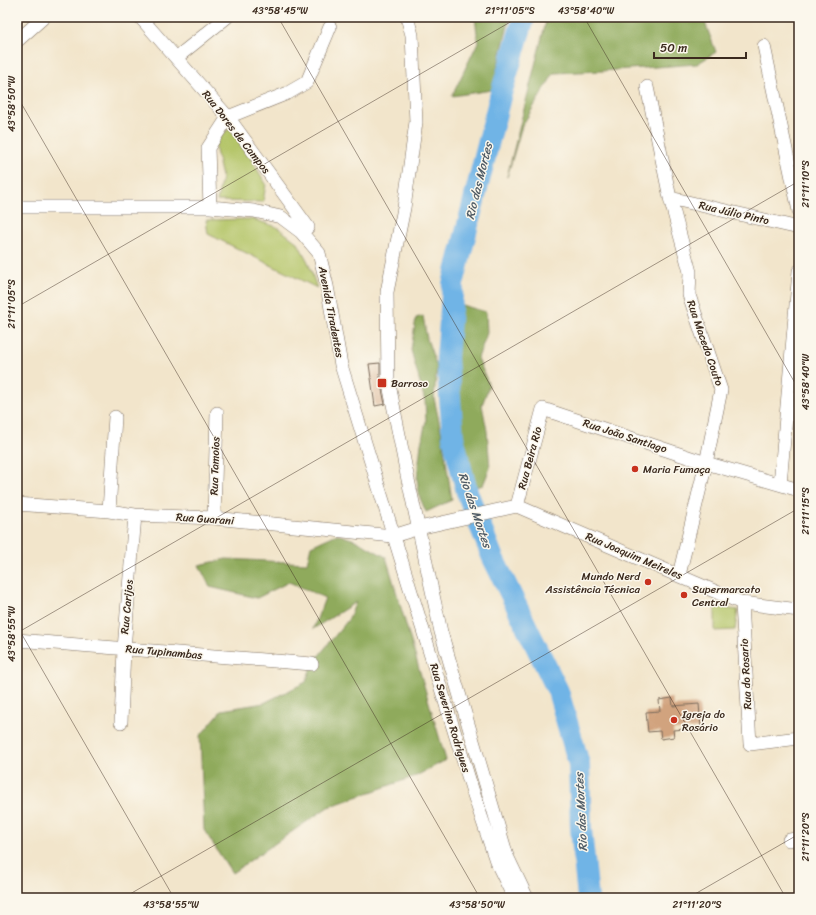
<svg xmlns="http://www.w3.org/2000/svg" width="816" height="915" font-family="Sriracha,sans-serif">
<rect width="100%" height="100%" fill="#fbf7ec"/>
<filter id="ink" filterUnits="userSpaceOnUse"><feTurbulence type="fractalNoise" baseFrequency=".025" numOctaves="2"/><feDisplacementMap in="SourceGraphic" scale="8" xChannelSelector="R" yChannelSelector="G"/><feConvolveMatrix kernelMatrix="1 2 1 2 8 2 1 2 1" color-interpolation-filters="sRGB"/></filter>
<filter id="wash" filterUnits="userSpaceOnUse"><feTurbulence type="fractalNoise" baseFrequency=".012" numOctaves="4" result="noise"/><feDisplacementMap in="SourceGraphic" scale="16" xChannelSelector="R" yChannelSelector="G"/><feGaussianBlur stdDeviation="0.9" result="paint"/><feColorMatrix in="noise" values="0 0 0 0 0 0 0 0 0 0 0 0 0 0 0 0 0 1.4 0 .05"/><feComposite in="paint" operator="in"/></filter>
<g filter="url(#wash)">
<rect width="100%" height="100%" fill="#f2e5cb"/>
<path fill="#b4c568" stroke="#787843" d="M229 129 240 141 266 184 263 202 217 201 222 177 215 146 218 137Z
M252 219 277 227 298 243 308 262 317 288 208 234 206 220Z
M715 607 738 610 735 630 715 631Z"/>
<path fill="#8faa5c" stroke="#656a3d" d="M475 17H510L492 90 452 96 478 42Z
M547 17H703L716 52 697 64 602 71 554 73 522 126 507 177Z
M458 304 486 312 487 333 478 358 489 386 482 405 487 431 490 468 483 485 472 488 460 434 455 337Z
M423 316 427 339 437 367 434 398 442 435 452 500 426 512 420 498 417 479 421 444 426 421 425 401 411 350 416 318Z
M337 534 355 540 386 557 446 760 416 776 328 807 232 873 204 830 200 736 222 710 264 703 306 682 312 664 348 620 356 602 313 629 325 598 289 582 257 598 210 587 199 565 226 559 307 563 311 546Z"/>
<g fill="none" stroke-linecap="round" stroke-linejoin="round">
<path stroke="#70b4e6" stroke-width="22" d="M524 17 500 97 453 284 447 358 453 437 467 492 492 556 558 691 579 764 581 829 588 898"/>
</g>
<g id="blocks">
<path fill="#d1a37e" d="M380 363V380L385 404 375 406 369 364Z
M672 698 673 706 699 704 701 728 673 730 674 737 661 739 660 731 648 732 646 712 660 711 659 700Z"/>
</g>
</g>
<g filter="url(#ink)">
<use href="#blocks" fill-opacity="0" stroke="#7b6b5b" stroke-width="1"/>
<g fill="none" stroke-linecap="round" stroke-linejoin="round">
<g stroke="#7b6b5b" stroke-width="14">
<path id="minor" d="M140 17 228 117 308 227 301 232
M407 17 412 35 416 122 404 208 387 292 388 379 407 475 441 632 507 856 527 898
M17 41 44 17
M764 46 799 211
M176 58 227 17
M647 87 670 198 690 272 689 295 721 390 706 463 679 575
M228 117 288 93 307 82 330 27
M670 198 799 228
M17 207H210L254 211 281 217 301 232 319 253 327 286 341 365 473 792 496 861 514 898
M210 207 208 148 228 117
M780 484 799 271
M17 504 109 511 135 515 214 518 393 536 419 528 517 506
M517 506 543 409 706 463 799 490
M517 506 742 603 799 610
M109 511 115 417
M214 518 217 413
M742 603 750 744 799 738
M17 640 312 664
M121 722 124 649 135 515
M789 840 799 838"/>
</g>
<use href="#minor" stroke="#fff" stroke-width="13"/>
</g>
</g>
<path fill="none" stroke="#3b2a1e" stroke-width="1" stroke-opacity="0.45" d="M278 17 786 898M584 17 799 390M17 96 480 898M17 307 519 17M17 626 174 898M17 633 799 181M123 898 799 508M688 898 799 834"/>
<g fill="#c8321e" stroke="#fbf7ec" stroke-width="1.5">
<rect x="377" y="378" width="10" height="10" rx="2"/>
<circle cx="635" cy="469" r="4"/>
<circle cx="648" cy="582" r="4"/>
<circle cx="684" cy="595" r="4"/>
<circle cx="674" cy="720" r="4"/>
</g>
<g text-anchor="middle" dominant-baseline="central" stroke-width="3" stroke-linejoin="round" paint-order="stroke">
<g font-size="11" fill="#3b2a1e" stroke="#fbf7ec">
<text transform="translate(236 132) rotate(52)">Rua Dores de Campos</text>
<text transform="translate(734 213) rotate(13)">Rua Júlio Pinto</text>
<text transform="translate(331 312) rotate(79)">Avenida Tiradentes</text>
<text transform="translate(705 343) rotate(71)">Rua Macedo Couto</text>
<text transform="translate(625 436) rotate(18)">Rua João Santiago</text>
<text transform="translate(530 458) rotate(-75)">Rua Beira Rio</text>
<text transform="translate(215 466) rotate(-88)">Rua Tamoios</text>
<text transform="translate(205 519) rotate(4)">Rua Guarani</text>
<text transform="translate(634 556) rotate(23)">Rua Joaquim Meireles</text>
<text transform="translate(127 607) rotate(-85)">Rua Carijos</text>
<text transform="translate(164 652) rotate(5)">Rua Tupinambas</text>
<text transform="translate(746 674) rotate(-93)">Rua do Rosario</text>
<text transform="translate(450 718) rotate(73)">Rua Severino Rodrigues</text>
</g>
<g font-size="11" fill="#3b2a1e" stroke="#fbf7ec" text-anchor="start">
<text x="391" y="383">Barroso</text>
<text x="643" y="469">Maria Fumaça</text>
<text x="640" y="576" text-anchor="end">Mundo Nerd<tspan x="640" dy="13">Assistência Técnica</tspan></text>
<text x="692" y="589">Supermarcato<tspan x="692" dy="13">Central</tspan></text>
<text x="682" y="714">Igreja do<tspan x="682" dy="13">Rosário</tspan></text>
</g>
<g font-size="12" font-style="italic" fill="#4e5a64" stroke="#fbf7ec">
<text transform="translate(479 181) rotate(-76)">Rio das Mortes</text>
<text transform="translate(475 510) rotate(71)">Rio das Mortes</text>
<text transform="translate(581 812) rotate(-93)">Rio das Mortes</text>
</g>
</g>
<rect width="816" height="915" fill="none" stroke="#fbf7ec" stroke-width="44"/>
<path d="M654 52v6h92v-6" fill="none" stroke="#3b2a1e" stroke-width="2"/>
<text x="660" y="52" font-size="12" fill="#3b2a1e" stroke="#fbf7ec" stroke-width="3" paint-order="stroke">50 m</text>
<rect x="22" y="22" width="772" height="871" fill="none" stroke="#3b2a1e" stroke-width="1.5"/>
<g font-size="10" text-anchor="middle" fill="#3b2a1e">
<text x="280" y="14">43°58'45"W</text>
<text x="510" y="14">21°11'05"S</text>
<text x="586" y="14">43°58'40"W</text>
<text transform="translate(11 104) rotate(-90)" y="4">43°58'50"W</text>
<text transform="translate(805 184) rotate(-90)" y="4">21°11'10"S</text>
<text transform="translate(11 304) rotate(-90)" y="4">21°11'05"S</text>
<text transform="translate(805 382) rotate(-90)" y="4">43°58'40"W</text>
<text transform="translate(805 511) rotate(-90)" y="4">21°11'15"S</text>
<text transform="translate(11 634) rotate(-90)" y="4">43°58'55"W</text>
<text transform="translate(805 837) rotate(-90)" y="4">21°11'20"S</text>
<text x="171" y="908">43°58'55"W</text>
<text x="477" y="908">43°58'50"W</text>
<text x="697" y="908">21°11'20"S</text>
</g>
</svg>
